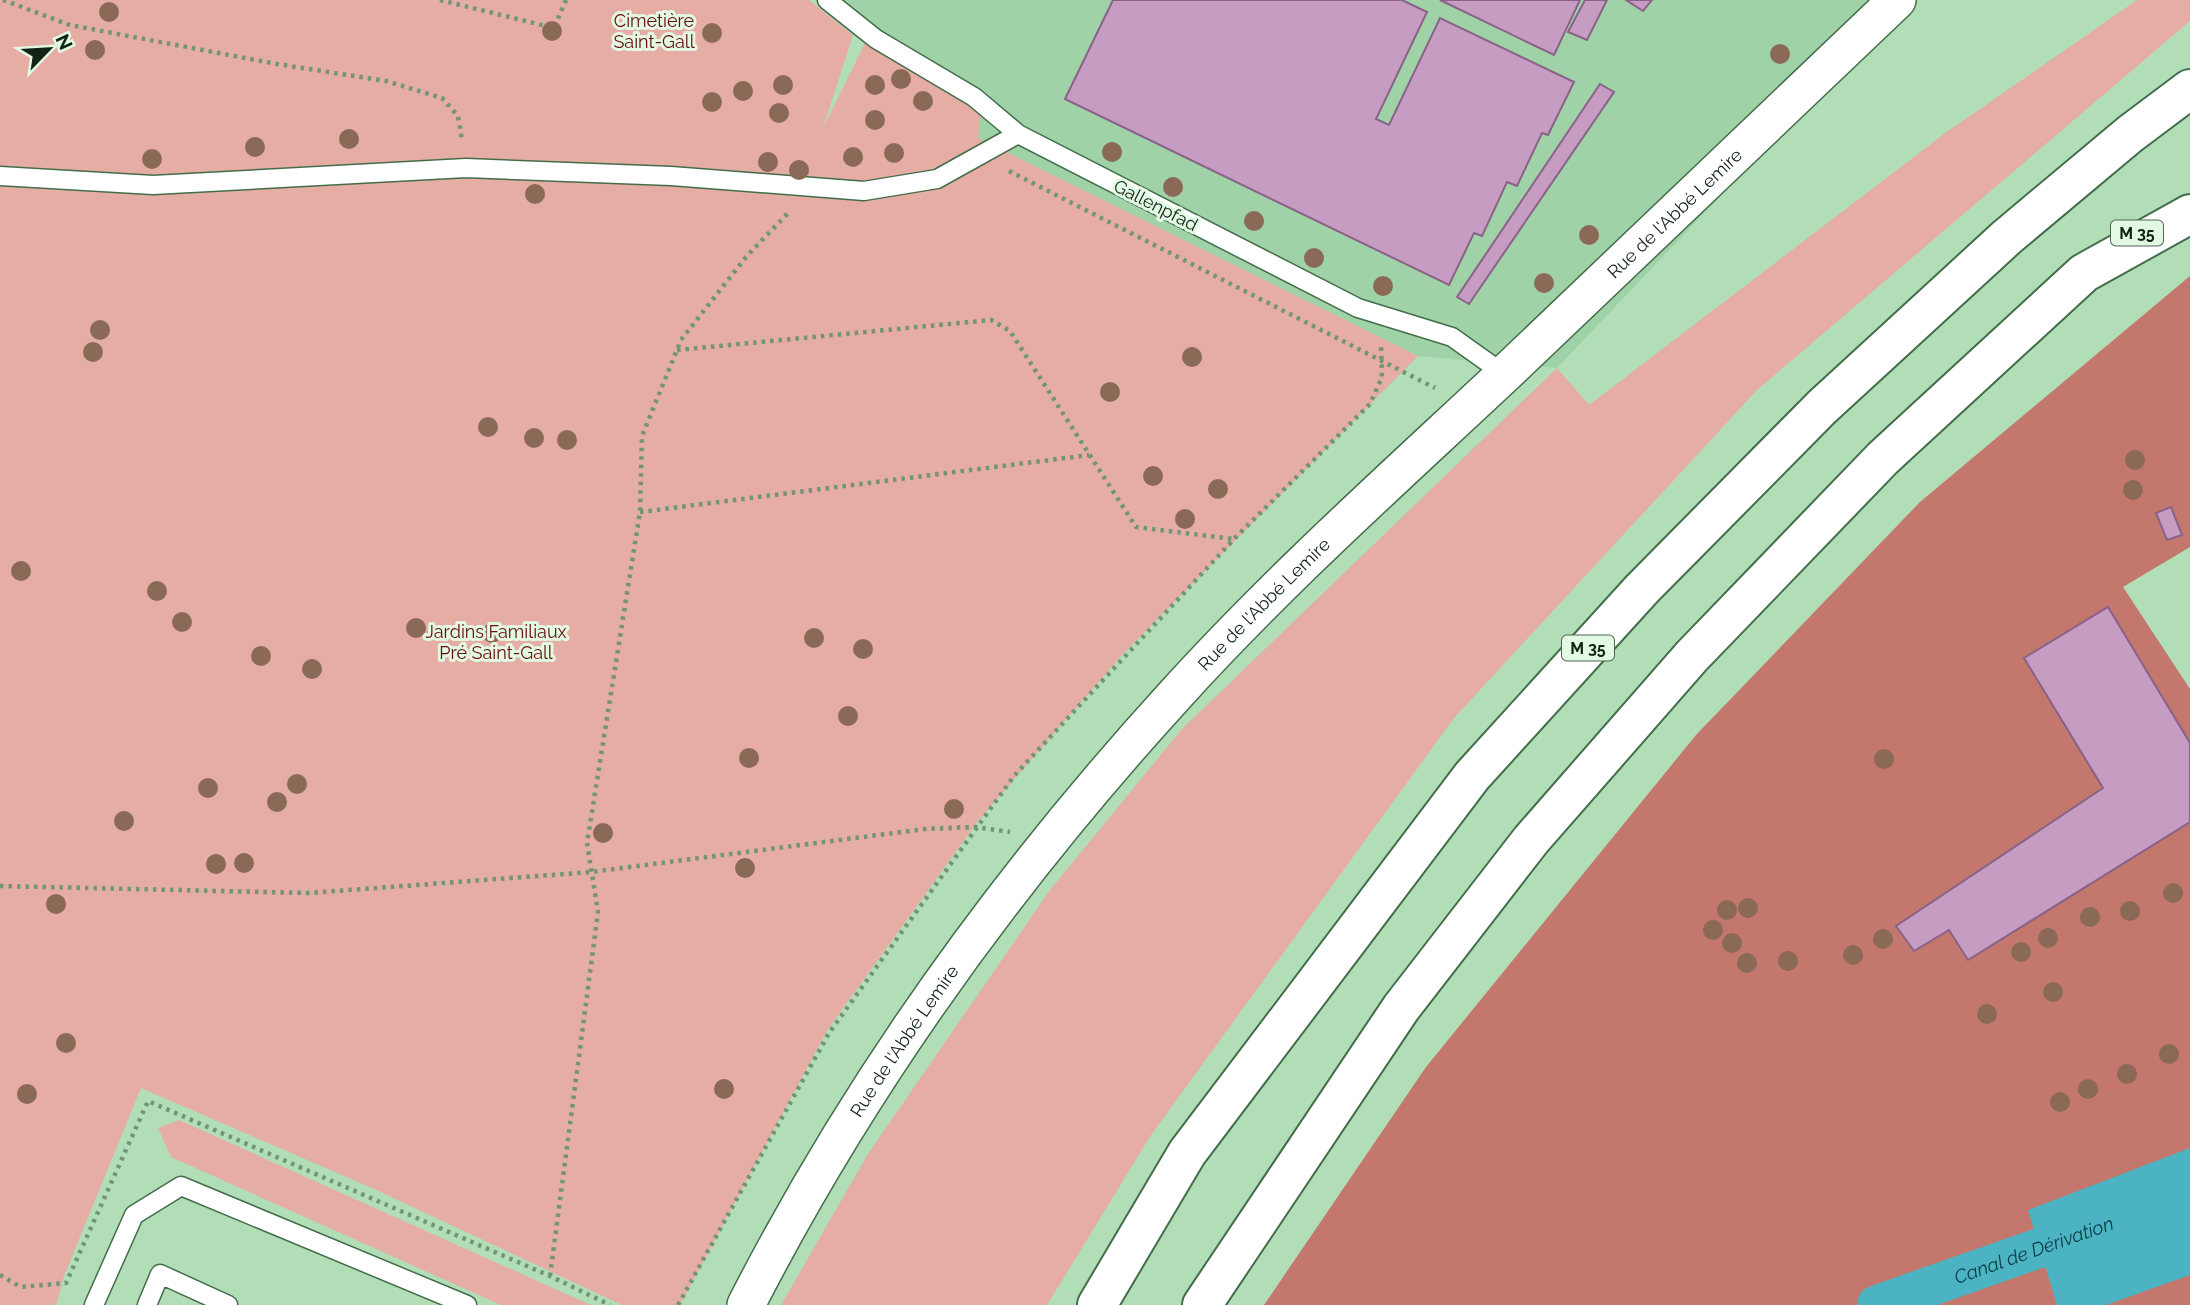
<svg xmlns="http://www.w3.org/2000/svg" width="2190" height="1305" font-family="Raleway,sans-serif">
<rect width="100%" height="100%" fill="#b1deb7"/>
<path fill="#9fd3a7" d="M837 0H1907L1557 368 1418 356 977 138 984 93 873 27Z"/>
<path fill="#e6ada5" d="M0 0H809L853 35 823 128 873 27 984 93 978 138 1418 356 1122 655 978 821 828 1029 680 1305H622L372 1188 141 1088 64 1276 56 1305H0Z
M2137 0H2190V21L1757 390 1454 718 1151 1135 1047 1305H781L868 1154 1050 890 1182 729 1557 368 1589 405 1944 134Z
M179 1120 591 1305H501L171 1157 158 1128Z"/>
<path fill="#c3776d" d="M2190 276V547L2123 587 2190 689V1305H1264L1426 1067 1696 735 1920 502Z"/>
<path fill="#4bb3c2" d="M2190 1148V1275L2106 1305H2057L2028 1210Z"/>
<g fill="none" stroke-linecap="round" stroke-linejoin="round">
<path stroke="#4bb3c2" stroke-width="40" id="s1" d="M1877 1305 2190 1195"/>
</g>
<path fill="#c69cc3" stroke="#896287" stroke-width="2" d="M1113 0H1402L1427 12 1376 119 1389 125 1440 18 1574 82 1548 135 1542 133 1517 186 1507 182 1482 236 1474 233 1449 285 1065 99Z
M1440 0H1580L1554 55Z
M1585 0H1607L1587 40 1568 32Z
M1626 0H1652L1643 11Z
M1600 84 1614 92 1469 304 1457 297Z
M2171 507 2182 535 2167 540 2156 513Z
M2108 607 2190 743V822L1968 960 1949 930 1914 951 1896 926 2103 788 2024 658Z"/>
<g fill="none" stroke-linecap="round" stroke-linejoin="round">
<g stroke="#436d4a" stroke-width="21">
<path id="lane" d="M827 0 876 39 974 97 1018 134 1358 308 1452 337 1504 374
M0 176 153 185 466 168 671 176 864 191 937 179 1018 134
M94 1305 134 1215 181 1186 467 1305
M147 1305 160 1274 228 1305"/>
</g>
<g stroke="#436d4a" stroke-width="40">
<g id="street">
<path id="s2" d="M746 1305C859 1084 1008 878 1175 695 1279 580 1396 476 1509 370 1639 247 1768 123 1897 0"/>
</g>
</g>
<g stroke="#436d4a" stroke-width="42">
<path id="highway" d="M1097 1305 1187 1153 1472 776 1642 589 1822 407 2007 237 2130 134 2190 89
M1202 1305 1401 1008 1531 840 1692 656 1883 458 2084 273 2190 214"/>
</g>
<path stroke="#729477" stroke-width="4.5" stroke-dasharray="3.5 5" stroke-linecap="butt" d="M3 0 70 25 277 64 386 81 442 98 458 116 462 140
M440 0 554 28 566 0
M1009 171 1435 388
M677 350 991 320 1010 331 1136 527 1233 539
M640 512 1089 455
M0 886 309 893 591 872 925 829 976 827 1010 832
M0 1275 21 1287 66 1283 148 1101 550 1276 610 1305
M550 1276 598 912 587 843 640 512 642 436 681 340 746 257 789 212
M678 1305 829 1033 1014 776 1234 539 1370 404 1382 377 1381 343"/>
<use href="#lane" stroke="#fff" stroke-width="18"/>
<use href="#street" stroke="#fff" stroke-width="37"/>
<use href="#highway" stroke="#fff" stroke-width="38"/>
</g>
<g fill="#8a6a57">
<circle cx="109" cy="12" r="10"/>
<circle cx="552" cy="31" r="10"/>
<circle cx="712" cy="33" r="10"/>
<circle cx="95" cy="50" r="10"/>
<circle cx="1780" cy="54" r="10"/>
<circle cx="901" cy="79" r="10"/>
<circle cx="783" cy="85" r="10"/>
<circle cx="875" cy="85" r="10"/>
<circle cx="743" cy="91" r="10"/>
<circle cx="923" cy="101" r="10"/>
<circle cx="712" cy="102" r="10"/>
<circle cx="779" cy="113" r="10"/>
<circle cx="875" cy="120" r="10"/>
<circle cx="349" cy="139" r="10"/>
<circle cx="255" cy="147" r="10"/>
<circle cx="1112" cy="152" r="10"/>
<circle cx="894" cy="153" r="10"/>
<circle cx="853" cy="157" r="10"/>
<circle cx="152" cy="159" r="10"/>
<circle cx="768" cy="162" r="10"/>
<circle cx="799" cy="170" r="10"/>
<circle cx="1173" cy="187" r="10"/>
<circle cx="535" cy="194" r="10"/>
<circle cx="1254" cy="221" r="10"/>
<circle cx="1589" cy="235" r="10"/>
<circle cx="1314" cy="258" r="10"/>
<circle cx="1544" cy="283" r="10"/>
<circle cx="1383" cy="286" r="10"/>
<circle cx="100" cy="330" r="10"/>
<circle cx="93" cy="352" r="10"/>
<circle cx="1192" cy="357" r="10"/>
<circle cx="1110" cy="392" r="10"/>
<circle cx="488" cy="427" r="10"/>
<circle cx="534" cy="438" r="10"/>
<circle cx="567" cy="440" r="10"/>
<circle cx="2135" cy="460" r="10"/>
<circle cx="1153" cy="476" r="10"/>
<circle cx="1218" cy="489" r="10"/>
<circle cx="2133" cy="490" r="10"/>
<circle cx="1185" cy="519" r="10"/>
<circle cx="21" cy="571" r="10"/>
<circle cx="157" cy="591" r="10"/>
<circle cx="182" cy="622" r="10"/>
<circle cx="416" cy="628" r="10"/>
<circle cx="492" cy="633" r="10"/>
<circle cx="814" cy="638" r="10"/>
<circle cx="863" cy="649" r="10"/>
<circle cx="261" cy="656" r="10"/>
<circle cx="312" cy="669" r="10"/>
<circle cx="848" cy="716" r="10"/>
<circle cx="749" cy="758" r="10"/>
<circle cx="1884" cy="759" r="10"/>
<circle cx="297" cy="784" r="10"/>
<circle cx="208" cy="788" r="10"/>
<circle cx="277" cy="802" r="10"/>
<circle cx="954" cy="809" r="10"/>
<circle cx="124" cy="821" r="10"/>
<circle cx="603" cy="833" r="10"/>
<circle cx="244" cy="863" r="10"/>
<circle cx="216" cy="864" r="10"/>
<circle cx="745" cy="868" r="10"/>
<circle cx="2173" cy="893" r="10"/>
<circle cx="56" cy="904" r="10"/>
<circle cx="1748" cy="908" r="10"/>
<circle cx="1727" cy="910" r="10"/>
<circle cx="2130" cy="911" r="10"/>
<circle cx="2090" cy="917" r="10"/>
<circle cx="1713" cy="930" r="10"/>
<circle cx="2048" cy="938" r="10"/>
<circle cx="1883" cy="939" r="10"/>
<circle cx="1732" cy="943" r="10"/>
<circle cx="2021" cy="952" r="10"/>
<circle cx="1853" cy="955" r="10"/>
<circle cx="1788" cy="961" r="10"/>
<circle cx="1747" cy="963" r="10"/>
<circle cx="2053" cy="992" r="10"/>
<circle cx="1987" cy="1014" r="10"/>
<circle cx="66" cy="1043" r="10"/>
<circle cx="2169" cy="1054" r="10"/>
<circle cx="2127" cy="1074" r="10"/>
<circle cx="724" cy="1089" r="10"/>
<circle cx="2088" cy="1089" r="10"/>
<circle cx="27" cy="1094" r="10"/>
<circle cx="2060" cy="1102" r="10"/>
</g>
<g text-anchor="middle" dominant-baseline="central" stroke-width="6" stroke-linejoin="round" paint-order="stroke">
<g fill="#e2f9e4" stroke="#516454" stroke-width="2">
<rect x="2111" y="220.5" width="52" height="25" rx="5"/>
<rect x="1562" y="635.5" width="52" height="25" rx="5"/>
</g>
<g font-size="16" font-weight="bold" fill="#132416">
<text x="2137" y="233">M 35</text>
<text x="1588" y="648">M 35</text>
</g>
<g font-size="18" fill="#6a0c09" stroke="#e2f9e4">
<text x="654" y="20">Cimetière<tspan x="654" dy="21">Saint-Gall</tspan></text>
<text x="496" y="631">Jardins Familiaux<tspan x="496" dy="21">Pré Saint-Gall</tspan></text>
</g>
<g font-size="18" fill="#132416" stroke="#e2f9e4">
<text transform="translate(1156 205) rotate(27)">Gallenpfad</text>
<text stroke="none"><textPath href="#s2" startOffset="1442">Rue de l'Abbé Lemire</textPath></text>
<text stroke="none"><textPath href="#s2" startOffset="875">Rue de l'Abbé Lemire</textPath></text>
<text stroke="none"><textPath href="#s2" startOffset="308">Rue de l'Abbé Lemire</textPath></text>
</g>
<g font-size="19" font-style="italic" fill="#0c3d44" stroke="#e2f9e4">
<text stroke="none"><textPath href="#s1" startOffset="166">Canal de Dérivation</textPath></text>
</g>
</g>
<g transform="translate(49 49) rotate(65)" stroke="#e2f9e4" stroke-width="5" paint-order="stroke">
<path d="M0-5L12 26L0 18L-12 26Z" fill="#132416"/>
<text y="-10" font-size="19" font-weight="bold" text-anchor="middle" fill="#132416">N</text>
</g>
</svg>
